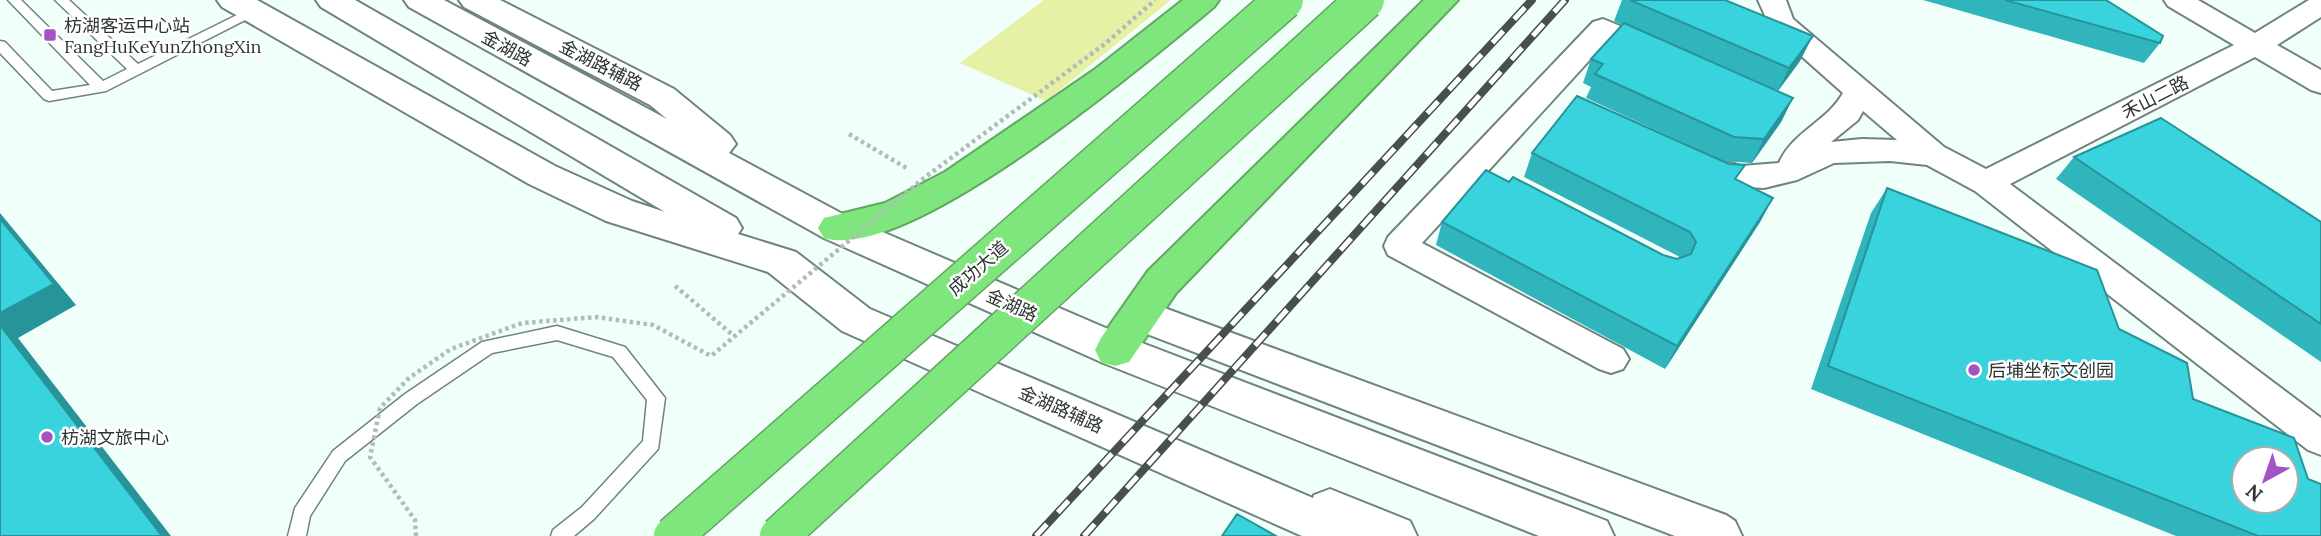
<svg xmlns="http://www.w3.org/2000/svg" width="2321" height="536" font-family="Lora,'Noto Sans SC',serif">
<rect width="100%" height="100%" fill="#f1fffa"/>
<path fill="#e6f1a5" d="M1044 0H1171L1046 101 960 63Z"/>
<g fill="none" stroke-linecap="round" stroke-linejoin="round">
<g stroke="#6f847c" stroke-width="3">
<path id="lane" d="M8 0H21L103 81 127 69 55 0H69L138 64 249 9H259L261 12 106 91 49 101 44 99 0 53V41L5 42 52 91 90 85Z
M557 326 625 347 665 398 658 449 594 519 574 536H551L553 530 582 507 643 441 647 400 613 357 557 340 492 353 417 404 345 461 310 516 306 536H288L295 508 333 451 405 394 482 342Z"/>
</g>
<g stroke="#6f847c" stroke-width="4">
<path id="street" d="M1758 0H1786L1793 19 1944 147 1986 169 2234 45 2168 6 2164 0H2198L2255 33 2309 0H2321V17L2277 45 2321 70V93L2311 90 2255 57 2010 184 2321 418V455L2308 450 1975 191 1927 165 1890 161 1834 163 1797 180 1764 188 1730 186 1686 173 1682 165 1686 157 1697 154 1741 166 1779 163C1792 132 1828 121 1843 93L1771 29ZM1863 111 1897 140 1862 139 1831 142 1858 120Z
M1603 19 1664 44 1668 51 1664 58 1654 60 1644 58 1607 41 1422 243 1623 349 1629 359 1623 369 1611 373 1599 369 1388 255 1384 246 1388 237 1593 22Z"/>
</g>
<g stroke="#6f847c" stroke-width="4">
<path id="secondary" d="M217 0H257L555 166 632 201 665 212 321 7 316 0H355L736 218 742 228 738 234 796 252 870 309 1313 498 1314 495 1330 489 1410 521 1417 536H1302L842 331 768 272 606 221 529 184 222 7Z
M404 0H444L667 119 650 105 464 7 459 0H500L674 89 730 135 736 144 729 153 850 218 1129 338 1607 521 1614 536H1539L1101 362 824 238 409 7Z
M1140 299 1726 515 1735 521 1742 536H1675L1126 326 1120 315 1126 304Z"/>
</g>
<g stroke="#62a862" stroke-width="4">
<path id="highway" d="M1183 0H1219L1214 7C1146 63 909 264 824 238L818 228 824 218 885 203 945 172 1094 70Z
M1424 0H1458L1176 293 1129 362 1115 366 1101 362 1095 350 1101 338 1148 271Z"/>
</g>
<path stroke="#b0bcb8" stroke-width="4.5" stroke-dasharray="3.5 3.5" stroke-linecap="butt" d="M849 134 908 169
M675 286 734 336"/>
<use href="#lane" fill="#fff" fill-rule="evenodd"/>
<use href="#street" fill="#fff" fill-rule="evenodd"/>
<use href="#secondary" fill="#fff" fill-rule="evenodd"/>
<use href="#highway" fill="#7ee67c" fill-rule="evenodd"/>
<g stroke="#47504d" stroke-width="8">
<path id="rail" d="M1036 536 1532 0
M1084 536 1565 0"/>
</g>
<use href="#rail" stroke="#fff" stroke-width="5" stroke-dasharray="16" stroke-linecap="butt"/>
<g stroke="#62a862" stroke-width="41" stroke-linecap="butt">
<path id="highway-bridge" d="M673 536 1284 0
M779 536 1365 0"/>
</g>
<path stroke="#b0bcb8" stroke-width="4.5" stroke-dasharray="3.5 3.5" stroke-linecap="butt" d="M416 536 415 520 370 457 380 408 409 378 451 349 522 323 597 317 653 325 711 356 924 178 1106 43 1155 0"/>
<use href="#highway-bridge" stroke="#7ee67c" stroke-width="38"/>
</g>
<path fill="#30b5bd" d="M1622 0H1725L1800 61 1778 91 1793 98 1781 122 1752 163 1723 161 1586 98 1591 87 1583 83 1591 59 1622 25 1614 21Z
M1923 0H2106L2160 43 2144 63Z
M1532 153 1737 181 1773 198 1760 222 1665 369 1436 245 1442 222 1509 182 1663 255 1677 259 1680 258 1678 256 1524 177Z
M2074 157 2321 222V362L2056 179Z
M1887 188 2119 329 2193 399 2321 536H2176L1811 389 1871 213Z"/>
<path fill="#27949a" d="M1813 36 1800 61 1777 92 1789 68Z
M1793 98 1781 122 1752 163 1764 139Z
M1773 198 1760 222 1665 369 1677 346Z
M0 213 76 305 18 338 171 536H162L0 325Z"/>
<path fill="#38d3dc" stroke="#27949a" stroke-width="2" fill-rule="evenodd" d="M1630 0H1725L1813 36 1789 68Z
M2005 0H2106L2163 36 2160 43Z
M1624 23 1793 98 1764 139 1734 137 1595 74 1603 64 1591 59Z
M1577 96 1729 164 1745 165 1735 179 1773 198 1677 346 1442 222 1486 170 1509 182 1513 177 1663 255 1677 259 1691 254 1696 242 1690 232 1532 153Z
M2161 118 2321 222V324L2074 157Z
M1887 188 2097 270 2119 329 2187 363 2193 399 2294 438 2308 479 2321 484V536H2258L1828 366ZM2244 459H2286V501H2244Z
M0 219 54 284 0 313Z
M0 325 162 536H0Z
M1237 514 1276 536H1222Z"/>
<g fill="#a453c4" stroke="#fff" stroke-width="2.5">
<rect x="43" y="28" width="14" height="14" rx="3.5"/>
<circle cx="1974" cy="370" r="7"/>
<circle cx="47" cy="437" r="7"/>
</g>
<g text-anchor="middle" dominant-baseline="central" stroke-width="5" stroke-linejoin="round" paint-order="stroke">
<g font-size="18" fill="#2d3532" stroke="#fff" text-anchor="start">
<text x="64" y="25">枋湖客运中心站<tspan x="64" dy="21">FangHuKeYunZhongXin</tspan></text>
<text x="1988" y="370">后埔坐标文创园</text>
<text x="61" y="437">枋湖文旅中心</text>
</g>
<g font-size="18" fill="#2d3532" stroke="#fff">
<text transform="translate(507 48) rotate(29)">金湖路</text>
<text transform="translate(601 65) rotate(27)">金湖路辅路</text>
<text transform="translate(2155 97) rotate(-27)">禾山二路</text>
<text transform="translate(978 268) rotate(-41)">成功大道</text>
<text transform="translate(1012 305) rotate(24)">金湖路</text>
<text transform="translate(1061 409) rotate(24)">金湖路辅路</text>
</g>
</g>
<g transform="translate(2265 480) rotate(220)"><circle r="33" fill="#ffffff" stroke="#abaead" stroke-width="2"/>
<path d="M0-5L12 26L0 18L-12 26Z" fill="#a453c4"/>
<text y="-10" font-size="19" font-weight="bold" text-anchor="middle" fill="#2d3532">N</text>
</g>
</svg>
